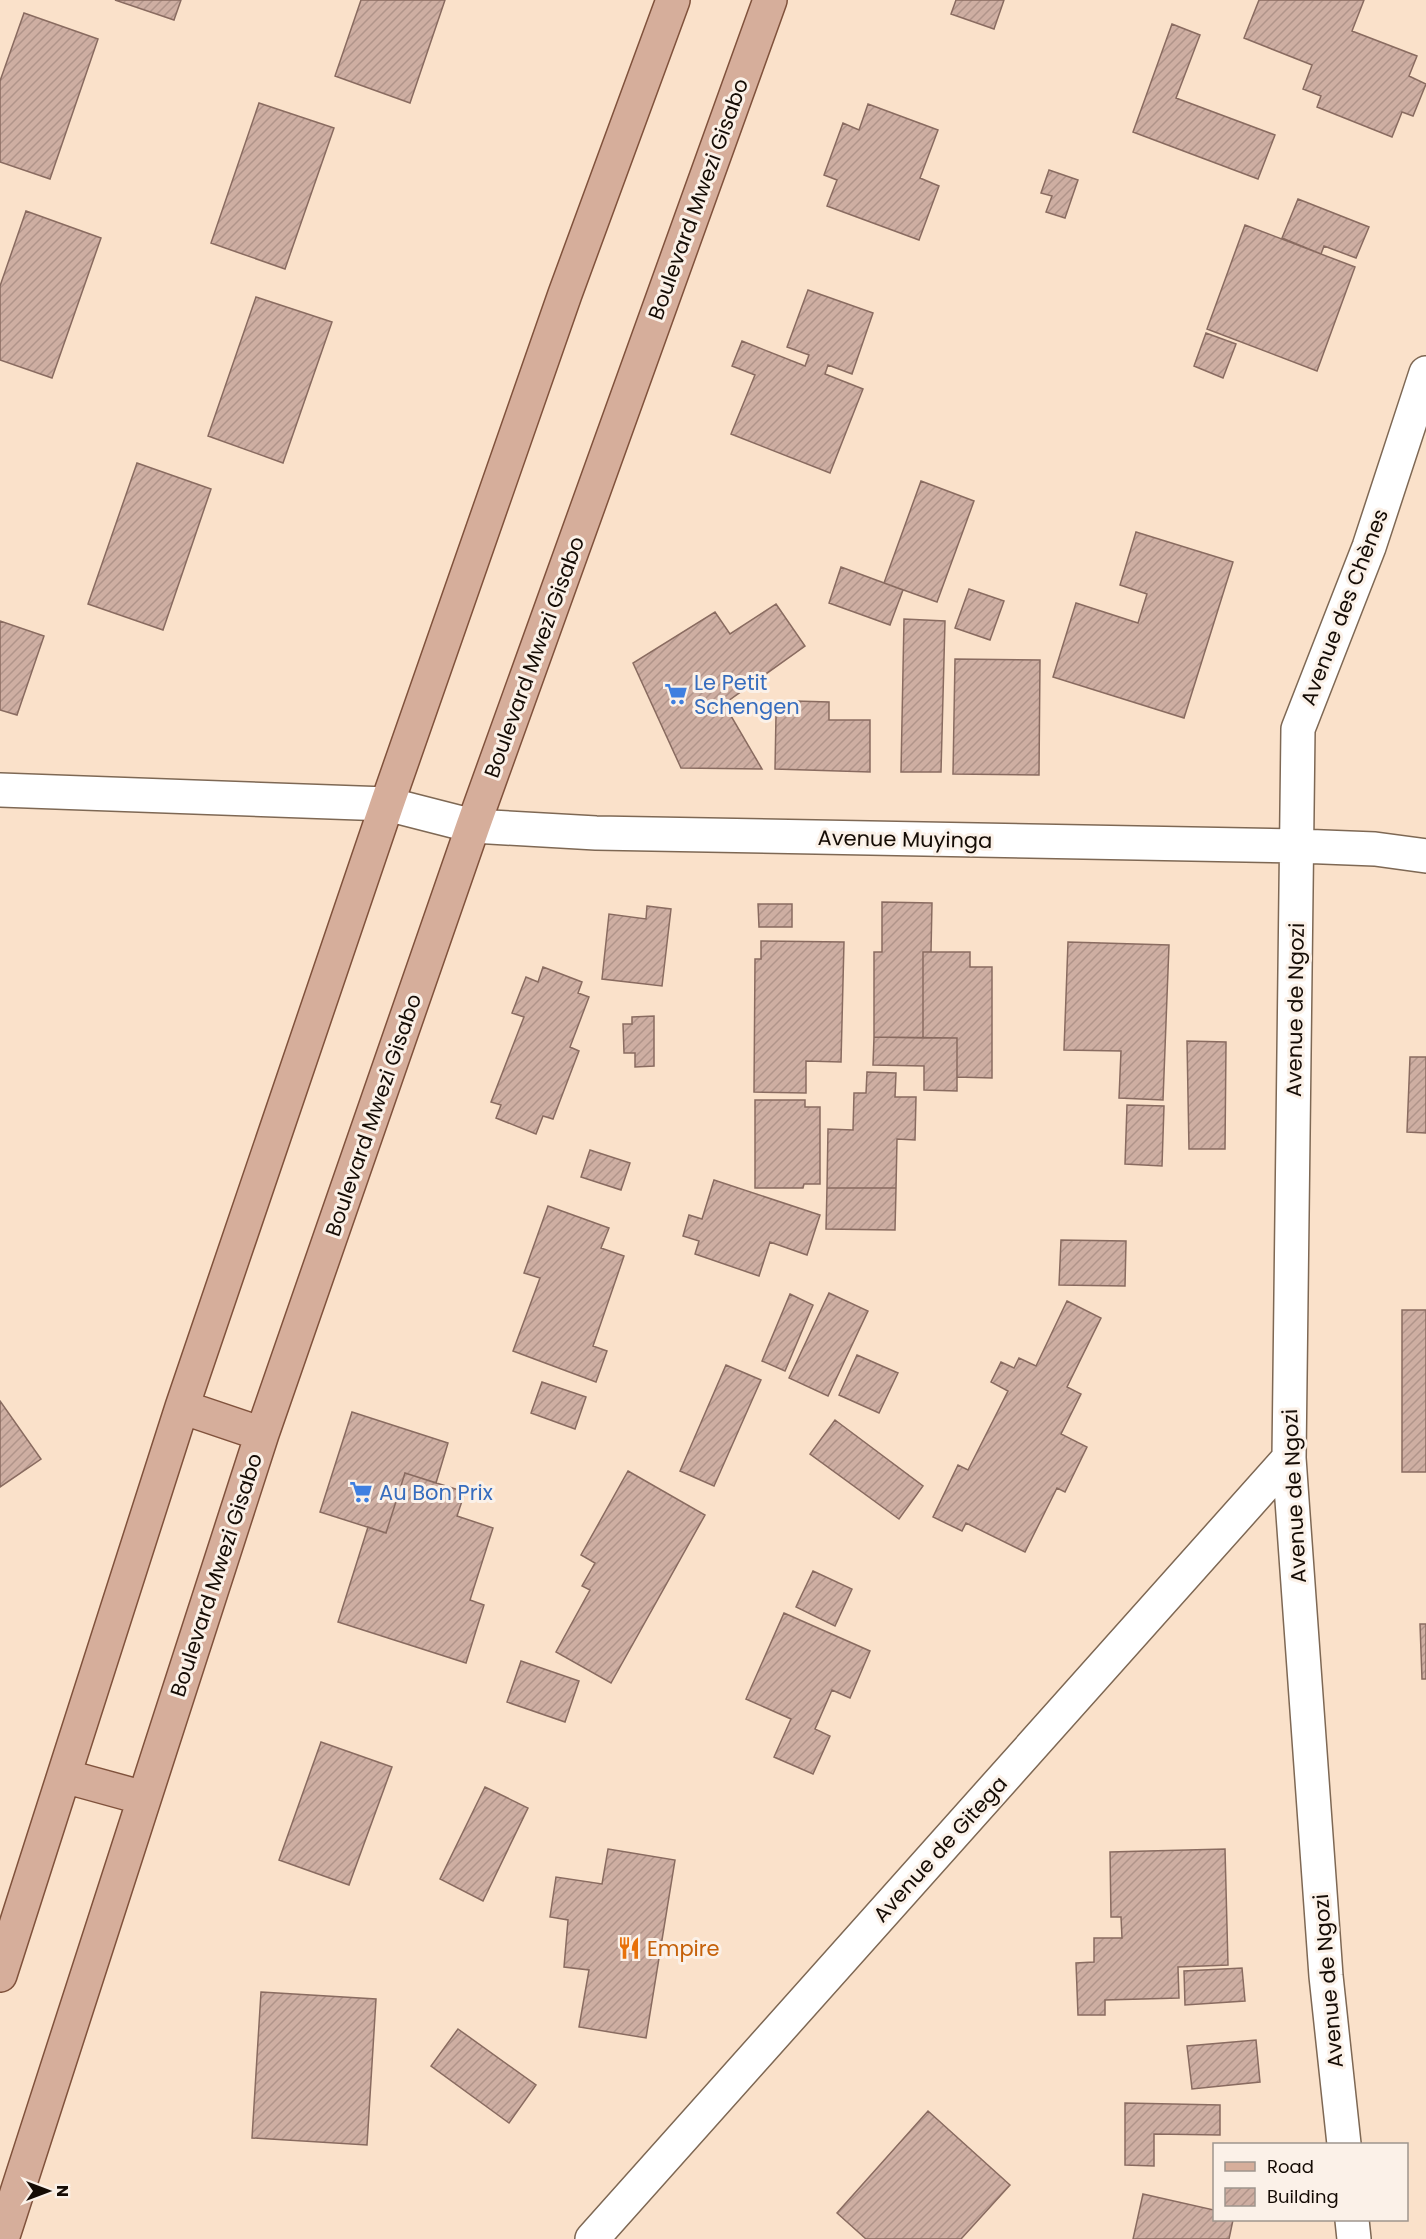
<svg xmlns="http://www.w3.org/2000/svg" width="1426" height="2239" font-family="Poppins,sans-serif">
<defs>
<pattern id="building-hatch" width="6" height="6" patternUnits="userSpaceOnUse" patternTransform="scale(1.5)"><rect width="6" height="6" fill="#ceaea2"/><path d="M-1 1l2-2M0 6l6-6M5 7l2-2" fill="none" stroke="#b0948a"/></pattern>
</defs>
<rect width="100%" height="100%" fill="#fae1ca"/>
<path fill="url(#building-hatch)" stroke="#896b60" stroke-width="1.5" d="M115 0H181L174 20Z
M361 0H445L410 103 335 76Z
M956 0H1004L994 29 951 14Z
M1259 0H1364L1352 31 1417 56 1409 76 1426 84 1413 116 1402 112 1392 137 1317 107 1321 96 1303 89 1312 65 1244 38Z
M24 13 98 39 50 179 0 162V81Z
M1172 24 1200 35 1176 98 1275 135 1258 179 1133 132Z
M259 103 334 128 285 269 211 243Z
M868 104 938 130 920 178 939 186 919 240 827 206 837 180 824 175 843 123 859 130Z
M1049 170 1078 180 1065 218 1046 212 1052 196 1041 193Z
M1298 199 1369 227 1356 258 1324 246 1321 254 1282 238Z
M26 211 101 238 52 378 0 360V286Z
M1245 225 1355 267 1317 371 1207 329Z
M808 290 873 313 852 374 828 365 825 374 863 389 830 473 731 434 755 375 732 366 742 341 805 366 809 355 787 347Z
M256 297 332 322 283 463 208 436Z
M1206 333 1236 344 1223 378 1194 366Z
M137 463 211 489 163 630 88 604Z
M921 481 974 501 937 602 884 583Z
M1136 532 1233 562 1184 718 1053 677 1076 603 1138 623 1147 594 1120 585Z
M841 567 903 590 890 625 829 603Z
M969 589 1004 601 990 640 955 628Z
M776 604 805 646 724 704 762 769 681 768 633 663 715 612 730 634Z
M904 619 945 621 941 772H901Z
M0 621 44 636 17 715 0 710Z
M955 659 1040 660 1039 775 953 774Z
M795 701 829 702V720H870V772L775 769 776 715H795Z
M882 902 932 903 931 952H923V1038L874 1037V952H882Z
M758 904H792V927H759Z
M647 906 671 909 662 986 602 979 609 914 646 919Z
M761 941 844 942 841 1062 806 1061V1093L754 1092 755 959H761Z
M1068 942 1169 945 1163 1100 1119 1098 1121 1051 1064 1050Z
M923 952H970V967H992V1078L957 1077V1038H923Z
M543 967 582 982 578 993 589 997 570 1047 579 1051 553 1119 543 1116 536 1134 496 1118 501 1105 491 1102 524 1017 512 1013 526 977 538 982Z
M654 1016V1066L635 1067V1053H624L623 1024H632V1017Z
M874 1037 957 1038V1091L924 1090V1066L873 1065Z
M1187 1041 1226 1042 1225 1149H1189Z
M1410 1057H1426V1133L1407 1132Z
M867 1072 896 1073 895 1097H916L915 1140 897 1139 896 1188H827L828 1129 853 1130 854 1093H866Z
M755 1100H805V1107H820V1184H804L803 1188H755Z
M1127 1105 1164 1106 1162 1166 1125 1164Z
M590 1150 630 1163 621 1190 581 1177Z
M714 1180 820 1215 807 1255 770 1242 759 1276 695 1254 699 1241 683 1236 689 1215 702 1219Z
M827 1188H896L895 1230 826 1229Z
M548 1206 609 1228 601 1248 624 1256 593 1346 607 1351 596 1382 513 1351 540 1278 524 1273Z
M1061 1240 1126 1241 1125 1286 1059 1285Z
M829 1293 868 1311 828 1396 789 1378Z
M790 1294 813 1305 785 1371 762 1361Z
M1067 1301 1101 1318 1067 1387 1081 1394 1061 1434 1087 1447 1065 1492 1057 1488 1025 1552 966 1523 962 1531 933 1517 958 1465 968 1470 1008 1391 991 1382 1001 1362 1014 1368 1019 1358 1036 1366Z
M1402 1310H1426V1472H1402Z
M857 1355 898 1373 879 1413 839 1395Z
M726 1365 761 1380 714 1486 680 1471Z
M542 1382 586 1397 575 1429 531 1413Z
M0 1401 41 1459 0 1487Z
M352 1412 448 1443 436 1483 405 1473 386 1533 320 1512Z
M835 1420 923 1486 899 1519 810 1454Z
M628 1471 705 1515 611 1683 556 1652 590 1590 582 1586 595 1563 581 1555Z
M405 1473 465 1492 457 1516 493 1528 470 1600 484 1605 466 1663 338 1622 368 1527 386 1533Z
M813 1571 852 1589 835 1626 796 1607Z
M784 1613 870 1651 850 1698 832 1690 815 1729 830 1736 813 1774 774 1757 791 1719 746 1699Z
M1420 1624H1426V1679H1422Z
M521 1661 579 1681 565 1722 507 1702Z
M321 1742 392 1767 349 1885 279 1860Z
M485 1787 528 1808 483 1901 440 1879Z
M608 1849 675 1860 646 2038 579 2027 589 1970 564 1967 568 1920 550 1917 556 1877 602 1884Z
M1225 1849 1228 1965 1178 1967 1179 1998 1105 2000V2015H1078L1076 1963 1094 1962V1938H1122L1121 1917H1111L1110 1852Z
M1242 1968 1245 2001 1185 2005 1184 1971Z
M261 1992 376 1999 367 2145 252 2138Z
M458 2029 536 2085 509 2123 431 2066Z
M1256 2040 1260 2082 1192 2089 1187 2046Z
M1125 2103 1220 2105V2135L1154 2134V2166L1125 2165Z
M928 2111 1010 2185 961 2239H866L837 2213Z
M1143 2194 1214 2210V2220H1233L1229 2239H1133Z"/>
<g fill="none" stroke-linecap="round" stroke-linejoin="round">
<g stroke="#7e6854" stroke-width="36">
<path id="minor" d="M0 790 387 804 473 826 596 833 1298 846 1375 849 1426 856
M1344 2144 1326 1976 1289 1458 1298 729 1369 547 1426 373
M1352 2220 1354 2239
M592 2239 1289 1458"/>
</g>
<g stroke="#80523c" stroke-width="36">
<path id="major" d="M182 1407 262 1434
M64 1776 144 1798
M0 1975 182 1407 387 804 565 294 673 0
M2 2239 262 1434 473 826 770 0"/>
</g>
<use href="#minor" stroke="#fff" stroke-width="33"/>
<use href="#major" stroke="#d6ae9b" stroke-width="33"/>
</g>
<defs>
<g id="supermarket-bare" transform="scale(1.8)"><path d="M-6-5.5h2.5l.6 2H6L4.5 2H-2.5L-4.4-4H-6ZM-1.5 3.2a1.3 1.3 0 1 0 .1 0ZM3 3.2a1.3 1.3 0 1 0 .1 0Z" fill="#3f7fe0" stroke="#fbf1e8" stroke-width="2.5" paint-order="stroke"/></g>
<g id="restaurant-bare" transform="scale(1.8)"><path d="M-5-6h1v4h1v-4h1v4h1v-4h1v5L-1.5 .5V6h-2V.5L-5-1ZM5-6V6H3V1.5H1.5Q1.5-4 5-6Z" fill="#e8710a" stroke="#fbf1e8" stroke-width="2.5" paint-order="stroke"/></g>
</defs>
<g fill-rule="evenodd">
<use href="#supermarket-bare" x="676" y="694"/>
<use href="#supermarket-bare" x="361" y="1492"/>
<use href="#restaurant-bare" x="629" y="1948"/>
</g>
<g text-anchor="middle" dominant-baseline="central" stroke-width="6" stroke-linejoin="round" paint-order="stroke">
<g font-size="21" fill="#150c05" stroke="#fbf1e8">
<text transform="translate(698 199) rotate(-70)">Boulevard Mwezi Gisabo</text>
<text transform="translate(1344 607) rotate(-69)">Avenue des Chènes</text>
<text transform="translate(534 657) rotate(-70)">Boulevard Mwezi Gisabo</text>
<text transform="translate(905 839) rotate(1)">Avenue Muyinga</text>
<text transform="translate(1295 1010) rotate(-89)">Avenue de Ngozi</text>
<text transform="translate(373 1115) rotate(-71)">Boulevard Mwezi Gisabo</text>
<text transform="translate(1294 1496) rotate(-93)">Avenue de Ngozi</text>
<text transform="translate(216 1575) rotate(-72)">Boulevard Mwezi Gisabo</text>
<text transform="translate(940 1849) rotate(-48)">Avenue de Gitega</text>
<text transform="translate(1328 1981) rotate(-95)">Avenue de Ngozi</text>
</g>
<g font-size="21" fill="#366cbe" stroke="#fbf1e8" text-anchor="start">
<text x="694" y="682">Le Petit<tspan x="694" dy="24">Schengen</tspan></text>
<text x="379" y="1492">Au Bon Prix</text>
</g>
<g font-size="21" fill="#c56008" stroke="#fbf1e8" text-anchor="start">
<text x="647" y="1948">Empire</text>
</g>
</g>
<rect x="1213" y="2143" width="195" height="78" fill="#fbf1e8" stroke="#9f958d" stroke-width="1.5"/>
<rect x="1225" y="2162" width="30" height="9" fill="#d6ae9b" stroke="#9f958d" stroke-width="1.5"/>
<text x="1267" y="2173" font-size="18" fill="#150c05">Road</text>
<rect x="1225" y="2188" width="30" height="18" fill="url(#building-hatch)" stroke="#9f958d" stroke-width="1.5"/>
<text x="1267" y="2203" font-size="18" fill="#150c05">Building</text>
<g transform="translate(48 2191) rotate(90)" stroke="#fbf1e8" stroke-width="4.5" paint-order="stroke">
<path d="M0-4.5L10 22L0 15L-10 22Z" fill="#150c05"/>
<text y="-9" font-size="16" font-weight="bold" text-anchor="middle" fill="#150c05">N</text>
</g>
</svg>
